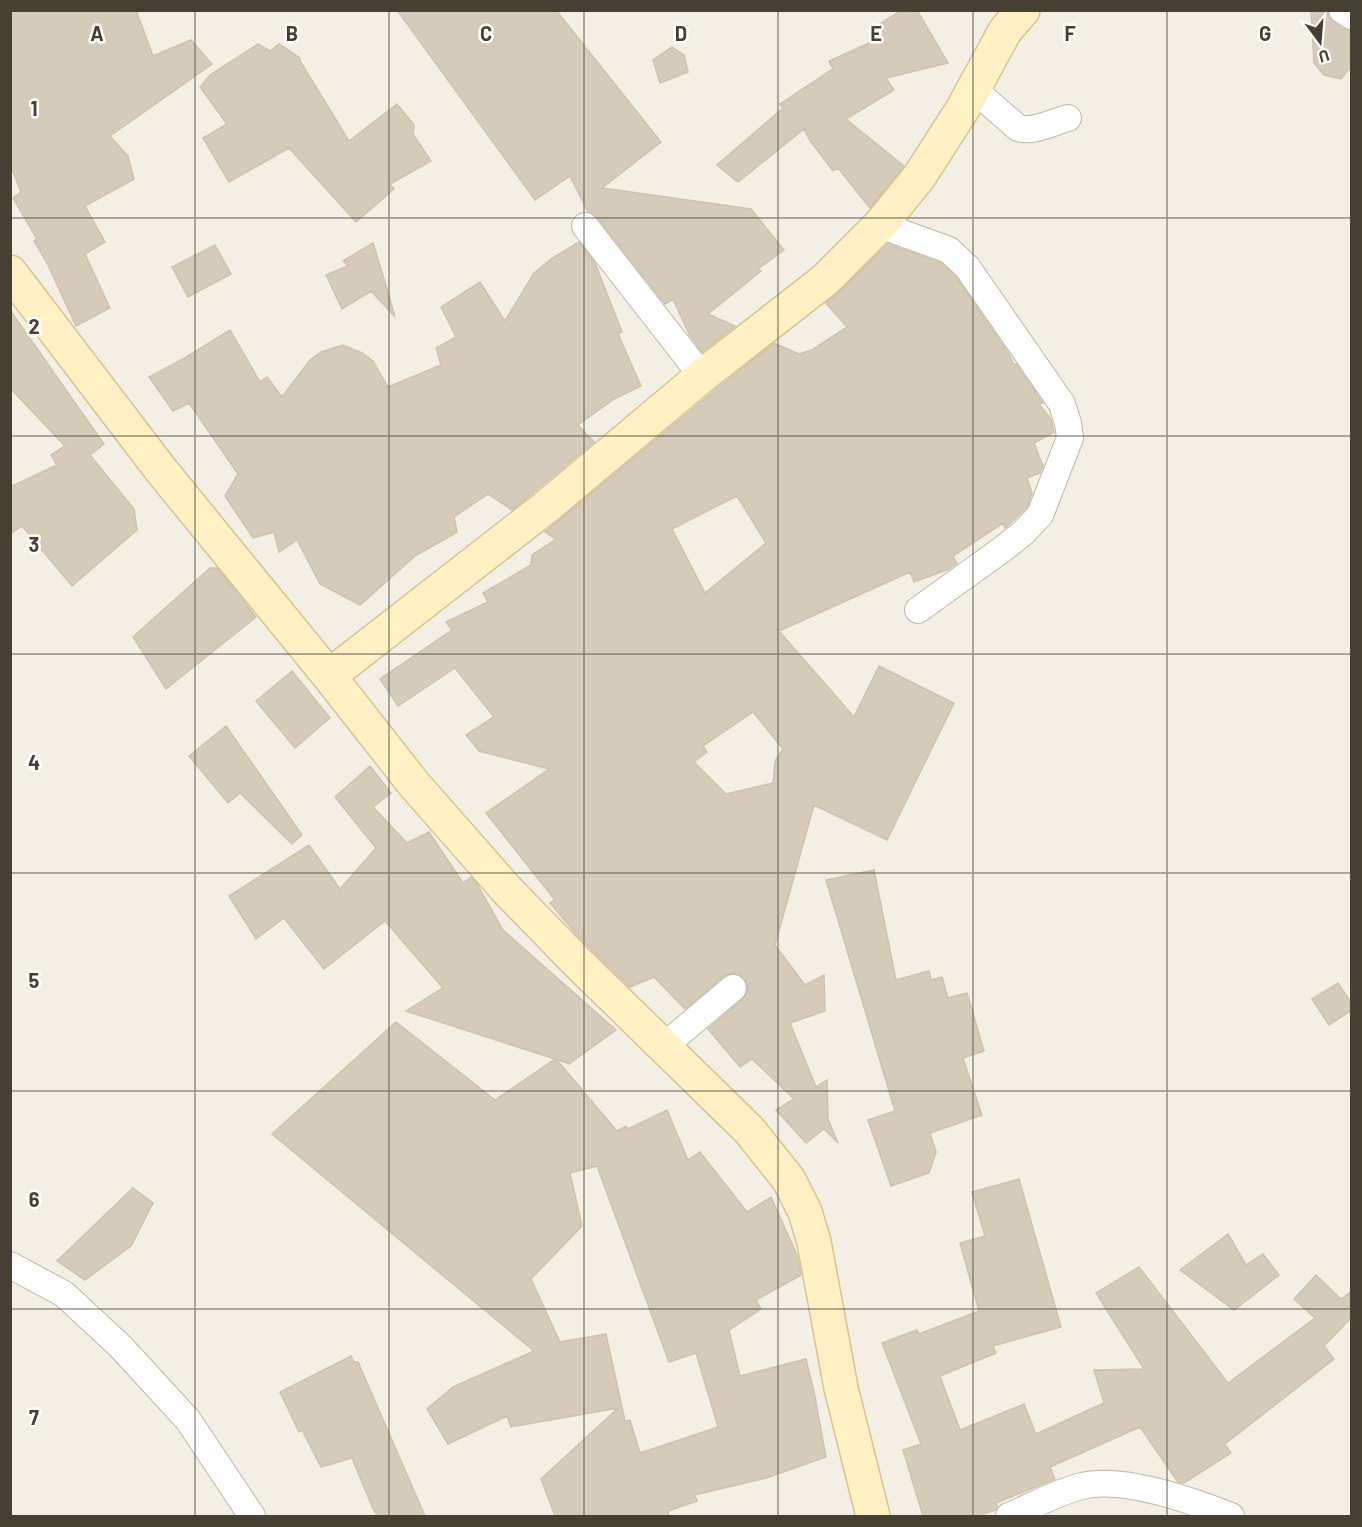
<svg xmlns="http://www.w3.org/2000/svg" width="1362" height="1527" font-family="Barlow,sans-serif">
<rect width="100%" height="100%" fill="#f3efe5"/>
<path fill="#d5cbba" stroke="#d0c3ad" stroke-width="1.5" fill-rule="evenodd" d="M10 10H136L153 56 191 40 212 64 110 136 128 156 134 179 85 206 105 242 85 254 110 308 76 326 47 263 34 241 37 239 13 198 21 192 10 164Z
M397 10H556L661 142 602 188 751 209 784 250 758 269 761 271 708 314 735 326 702 352 689 334 673 299 665 304 597 217 588 212 570 176 535 200Z
M902 10H917L948 63 886 78 894 90 846 119 904 166 870 208 838 168 833 171 809 139 804 129 738 182 717 165 783 108 780 104 833 69 829 61 880 38 873 28Z
M1311 10H1327L1329 17 1334 22 1344 29 1352 31V65L1341 79 1324 75 1314 63Z
M258 44 270 51 279 44 300 58V61L349 141 397 104 414 125 413 134 431 161 390 184 394 189 356 222 289 148 229 182 203 138 227 124 200 87 210 75Z
M672 47 684 55 688 72 660 83 653 60Z
M579 242 595 263 622 332 618 334 641 386 614 399 578 425 594 442 534 492 512 510 488 494 454 517 457 532 415 556 360 605 320 584 297 540 279 552 274 532 253 538 225 496 238 474 189 403 173 411 149 377 183 359 230 330 260 382 267 377 282 397 310 360 321 352 343 345 362 353 373 361 388 387 441 365 436 348 456 337 441 307 480 282 505 321 534 273 551 259Z
M373 243 385 282 395 317 371 291 342 309 326 275 348 266 343 261Z
M888 244 941 263 956 277 1009 354 1014 365 1016 364 1043 403 1039 404 1051 419 1054 432 1034 443 1043 466 1040 473 1027 478 1032 493 1027 507 1005 528 1003 523 953 556 957 563 949 569 914 582 910 572 779 631 854 717 879 666 954 703 887 840 814 805 775 945 805 985 824 975 825 1011 790 1023 816 1087 827 1080 828 1119 838 1143 824 1129 806 1143 776 1110 794 1099 752 1059 740 1067 708 1029 743 999 747 993 748 986 744 978 739 974 731 973 724 976 685 1009 654 977 630 987 576 934 550 903 555 900 486 813 549 769 479 751 466 735 494 717 455 668 398 706 380 679 452 630 446 622 488 602 483 593 531 565 532 555 556 539 545 532 714 391 774 343 799 354 812 350 847 327 826 303 838 293ZM737 496 766 543 705 593 672 529ZM753 712 783 749 775 761 773 783 726 794 694 762 707 752 703 746Z
M215 245 231 274 188 297 172 267Z
M10 310 104 444 90 455 134 509 137 530 72 586 22 526 10 534V487L57 465 51 455 65 446 10 388Z
M210 568H217L256 617 166 689 133 637Z
M292 671 330 718 295 748 256 701Z
M226 726 302 835 292 844 240 793 228 803 189 756Z
M370 766 391 793 373 807 407 843 429 832 463 883 471 877 477 884 503 930 616 1030 569 1064 556 1059 617 1131 626 1126 628 1129 667 1110 688 1160 700 1152 747 1212 771 1197 797 1255 801 1275 756 1300 761 1309 729 1330 740 1376 806 1359 814 1392 826 1457 766 1478 695 1495 697 1501 668 1511 669 1516H555L541 1479 618 1408 511 1427 507 1416 448 1444 427 1409 453 1387 534 1351 272 1134 396 1022 495 1100 555 1059 406 1011 443 988 385 921 324 969 284 918 256 939 229 896 309 845 340 889 376 848 335 797ZM597 1166 669 1362 696 1353 718 1427 640 1453 630 1420 625 1421 606 1334 560 1342 531 1279 582 1226 570 1173Z
M874 870 896 980 929 971 931 980 942 977 948 998 967 993 984 1051 963 1058 982 1115 930 1133 936 1152 929 1173 891 1186 868 1120 895 1111 826 880Z
M1338 983 1352 1004V1010L1329 1025 1312 999Z
M1019 1179 1061 1327 993 1346 996 1353 940 1376 960 1430 1024 1404 1036 1434 1104 1403 1094 1370 1144 1369 1096 1293 1139 1267 1228 1383 1315 1318 1294 1299 1316 1275 1341 1299 1352 1291V1317L1324 1346 1334 1359 1225 1444 1231 1453 1184 1483 1178 1482 1140 1427 1050 1467 1055 1479 996 1503 997 1507 996 1510 977 1516H923L903 1450 921 1444 882 1343 917 1330 919 1334 979 1311 960 1243 985 1236 972 1192Z
M133 1188 153 1203 131 1246 85 1280 57 1261Z
M1228 1234 1246 1265 1263 1254 1279 1275 1234 1310 1180 1270Z
M351 1356 354 1362H358L425 1516H378L373 1509 352 1458 321 1467 302 1430 299 1432 280 1392Z"/>
<g fill="none" stroke-linecap="round" stroke-linejoin="round">
<g stroke="#bfb7a7" stroke-width="28">
<path id="street" d="M1342 10 1352 16
M973 89 1018 128C1033 133 1053 122 1068 118
M880 225 949 250 967 267 1062 404 1068 423 1070 438 1040 515 1023 533 1000 551 918 610
M585 226 702 376
M663 1047 733 988
M10 1265 64 1294 121 1347 188 1420 252 1516
M1009 1516C1033 1506 1057 1492 1082 1486 1123 1476 1193 1501 1231 1516"/>
</g>
<g stroke="#d6c492" stroke-width="36">
<path id="secondary" d="M10 272 161 470 329 676 413 783 506 889 576 961 749 1130 789 1180 805 1212 814 1242 841 1388 873 1516
M329 676 546 507 702 376 825 280 880 225 919 177 962 110 1005 31 1023 10"/>
</g>
<use href="#street" stroke="#fff" stroke-width="26"/>
<use href="#secondary" stroke="#fff1c3" stroke-width="33"/>
</g>
<path fill="none" stroke="#463f34" stroke-width="1.5" stroke-opacity="0.55" d="M195 10V1516M389 10V1516M584 10V1516M778 10V1516M973 10V1516M1167 10V1516M10 218H1352M10 436H1352M10 654H1352M10 873H1352M10 1091H1352M10 1309H1352"/>
<g font-size="20" text-anchor="middle" font-weight="bold" fill="#463f34" stroke="#fff" stroke-width="5" stroke-linejoin="round" paint-order="stroke">
<text x="97" y="41">A</text>
<text x="292" y="41">B</text>
<text x="486" y="41">C</text>
<text x="681" y="41">D</text>
<text x="876" y="41">E</text>
<text x="1070" y="41">F</text>
<text x="1265" y="41">G</text>
<text x="34" y="116">1</text>
<text x="34" y="334">2</text>
<text x="34" y="552">3</text>
<text x="34" y="770">4</text>
<text x="34" y="988">5</text>
<text x="34" y="1207">6</text>
<text x="34" y="1425">7</text>
</g>
<rect width="1362" height="1527" fill="none" stroke="#463f34" stroke-width="24"/>
<g transform="translate(1320 42) rotate(164)" stroke="#ffffff" stroke-width="4.5" paint-order="stroke">
<path d="M0-4.5L10 22L0 15L-10 22Z" fill="#463f34"/>
<text y="-9" font-size="16" font-weight="bold" text-anchor="middle" fill="#463f34">U</text>
</g>
</svg>
